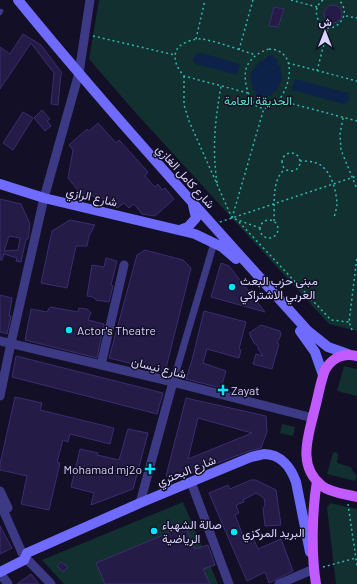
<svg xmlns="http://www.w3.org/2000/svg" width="357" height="584" font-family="Barlow,Vazirmatn,sans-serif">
<rect width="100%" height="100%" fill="#130f26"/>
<path fill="#12302f" d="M99 0H357V331L329 324 134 111 89 59Z
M344 366 357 369V396L337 391Z
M282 424 295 427 293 436 280 433Z
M336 452 338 454 337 463 351 467 352 470 357 476 355 481 327 474 333 453Z
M183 502 218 584H64L42 560Z
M330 503 357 509V584H336L327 508Z"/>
<path fill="#0c2248" d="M201 53 240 64 237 75 196 64 193 61 194 56 196 54Z
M272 55 277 59 278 65 281 66 280 69C284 77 281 83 276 91L273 92 271 96 269 95C264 102 253 100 256 91L252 89C253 84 249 79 251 73 253 68 259 65 260 60L263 61 268 56Z
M295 79 348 93 350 99 344 104 292 90Z"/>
<path fill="#241b47" stroke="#3b2d73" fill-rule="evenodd" d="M324 14a9 9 0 1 1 18 0a9 9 0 1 1-18 0Z
M274 7 284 9 278 27 269 26Z
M23 34 41 45 62 73 61 74 58 105 51 104 54 73 31 43 0 89V47L10 54Z
M42 110 50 119 47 121 51 126 45 131 34 118Z
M23 112 33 118 13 150 3 143Z
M98 123 116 143 119 140 148 172 145 176 155 187 158 184 162 190 165 188 174 199 155 216 142 214 134 204 129 208 124 203 117 208 109 200 80 193 68 178 73 150 69 145 87 129 89 131Z
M0 199 21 204 30 224 28 239H26L21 262 16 261 17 258 4 254 2 260H0ZM9 236 20 238 18 250 4 251Z
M70 220 95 225 89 236 87 246H76L67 288 41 283 52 231Z
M145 250 183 260 191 268 165 372 109 358 137 255Z
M106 258 117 261 111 285 113 286 109 302 96 300 93 297 87 296 92 265 104 267Z
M221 263 229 266 265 312 211 297Z
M0 295 12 298 9 316H11L7 334 0 332Z
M50 307 78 312 79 308 87 309 91 313 88 320 104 324 97 358 25 340 31 309 47 312Z
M204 311 246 322 239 349 241 350 239 358 207 349 203 363 226 371 221 388 186 379 192 360Z
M261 325 280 331 281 335 277 343 279 344 272 369 253 364 256 354 263 356 258 349V346L254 343 249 333Z
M16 356 163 393 157 414 12 377Z
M15 397 42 403 40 410 114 428 110 444 70 434 68 442 63 440 57 462 60 463 49 510 21 504 27 476 0 470V464Z
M186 398 266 416 267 432 261 448 249 451 176 479 166 476ZM198 418 252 433 188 459Z
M128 429 148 433 133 489 91 505 94 493 71 487 80 449 98 453 97 455 119 460Z
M251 480H256L276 490 281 525 265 526 263 508 265 505 264 498 256 493 243 500 244 502 236 505 239 513 235 515 245 541 253 538 258 549 281 539 293 571 269 583 265 572 247 581 209 493 228 485 230 489Z
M0 526 12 548 0 554Z
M185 526 195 549 208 545 215 565 203 569 210 584H105L96 563Z
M61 562 68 567 63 572 57 566Z
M31 574 39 584H17Z"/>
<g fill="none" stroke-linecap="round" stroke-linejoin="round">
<path stroke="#2fb8b0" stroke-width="1.5" stroke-dasharray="2 3" stroke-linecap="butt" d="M291 0 317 7
M323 0C318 4 315 9 317 16 323 43 357 19 339 0
M346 16 357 18
M93 36 175 55
M196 39 205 0
M269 49C302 50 289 97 271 107 267 109 262 108 258 107 248 101 242 77 247 66 252 57 259 52 269 49Z
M239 50 253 0
M288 63 357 81
M317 71 328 28
M184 76V105L189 121 232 218 260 228
M248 93 184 76C178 69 173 61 176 51 179 43 195 38 202 39 220 42 239 50 256 55
M278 100 357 121
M343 118 340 134 341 150 357 189
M282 162a9 9 0 1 1 18 0a9 9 0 1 1-18 0Z
M300 161C306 161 313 161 319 164 331 171 336 190 337 203 337 208 335 213 334 218
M217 183C212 148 215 121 221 86
M232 218 264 108
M260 229a9 9 0 1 1 18 0a9 9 0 1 1-18 0Z
M274 221C275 204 271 180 285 169
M220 222 357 176
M239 222 331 320 349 322
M352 330 349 322 357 257
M348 504 357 566
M323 567 356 558"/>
<path stroke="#3d3a85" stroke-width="4.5" d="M0 13 1 11"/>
<path stroke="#3d3a85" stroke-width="7" d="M173 382 214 243"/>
<path stroke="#3d3a85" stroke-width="9" d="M0 341 173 382 313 418
M101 365 124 265
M0 396 11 343 44 198 79 73 90 0
M191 482 229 584
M0 491 8 508
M0 503 23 555 51 584
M140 503 173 382
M0 573 8 584
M279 584 314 569"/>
<path stroke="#6f6bff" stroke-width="10" d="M18 0C111 114 210 222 308 331L328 347 348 354
M0 184 44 198 195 234 222 247 236 259
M180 230 188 227 196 218 193 205
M300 331 315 352 323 375
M0 572 24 560 27 553 140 503 251 457C255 456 260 455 264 454 281 454 291 468 296 482L310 552"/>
<path stroke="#c25bff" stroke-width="10" d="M357 356C343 353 333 357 325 370 320 383 318 398 314 412 308 437 297 466 322 486 331 493 346 494 357 497
M316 584C311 554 312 511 317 481"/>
</g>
<g fill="#00e5ff" stroke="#130f26" stroke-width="1.5">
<circle cx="232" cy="287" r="4"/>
<circle cx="69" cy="330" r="4"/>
<path d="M221 384h4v4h4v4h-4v4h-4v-4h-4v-4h4z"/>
<path d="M148 463h4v4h4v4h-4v4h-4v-4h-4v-4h4z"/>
<circle cx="154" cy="531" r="4"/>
<circle cx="234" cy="532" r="4"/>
</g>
<g text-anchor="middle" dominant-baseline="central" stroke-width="3" stroke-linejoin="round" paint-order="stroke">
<g font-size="12" fill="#5fe0c0" stroke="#130f26">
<text x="258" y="100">الحديقة العامة</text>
</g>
<g font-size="12" fill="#d9d4ff" stroke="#130f26">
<text transform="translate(186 176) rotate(48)">شارع كامل الغازي</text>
<text transform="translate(92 196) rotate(13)">شارع الرازي</text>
<text transform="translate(159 367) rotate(14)">شارع نيسان</text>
<text transform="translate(186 470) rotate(-22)">شارع البحتري</text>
</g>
<g font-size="12" fill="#d9d4ff" stroke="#130f26" text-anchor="start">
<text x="240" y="280">مبنى حزب البعث<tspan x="240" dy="14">العربي الاشتراكي</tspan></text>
<text x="77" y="330">Actor's Theatre</text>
<text x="231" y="390">Zayat</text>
<text x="142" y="469" text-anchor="end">Mohamad mj2o</text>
<text x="162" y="524">صالة الشهباء<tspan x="162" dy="14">الرياضية</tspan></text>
<text x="242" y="532">البريد المركزي</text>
</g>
</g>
<g transform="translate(325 32)" stroke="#130f26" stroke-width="3" paint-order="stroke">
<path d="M0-3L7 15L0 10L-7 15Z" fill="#d9d4ff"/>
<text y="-6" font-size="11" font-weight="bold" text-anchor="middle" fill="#d9d4ff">ش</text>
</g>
</svg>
